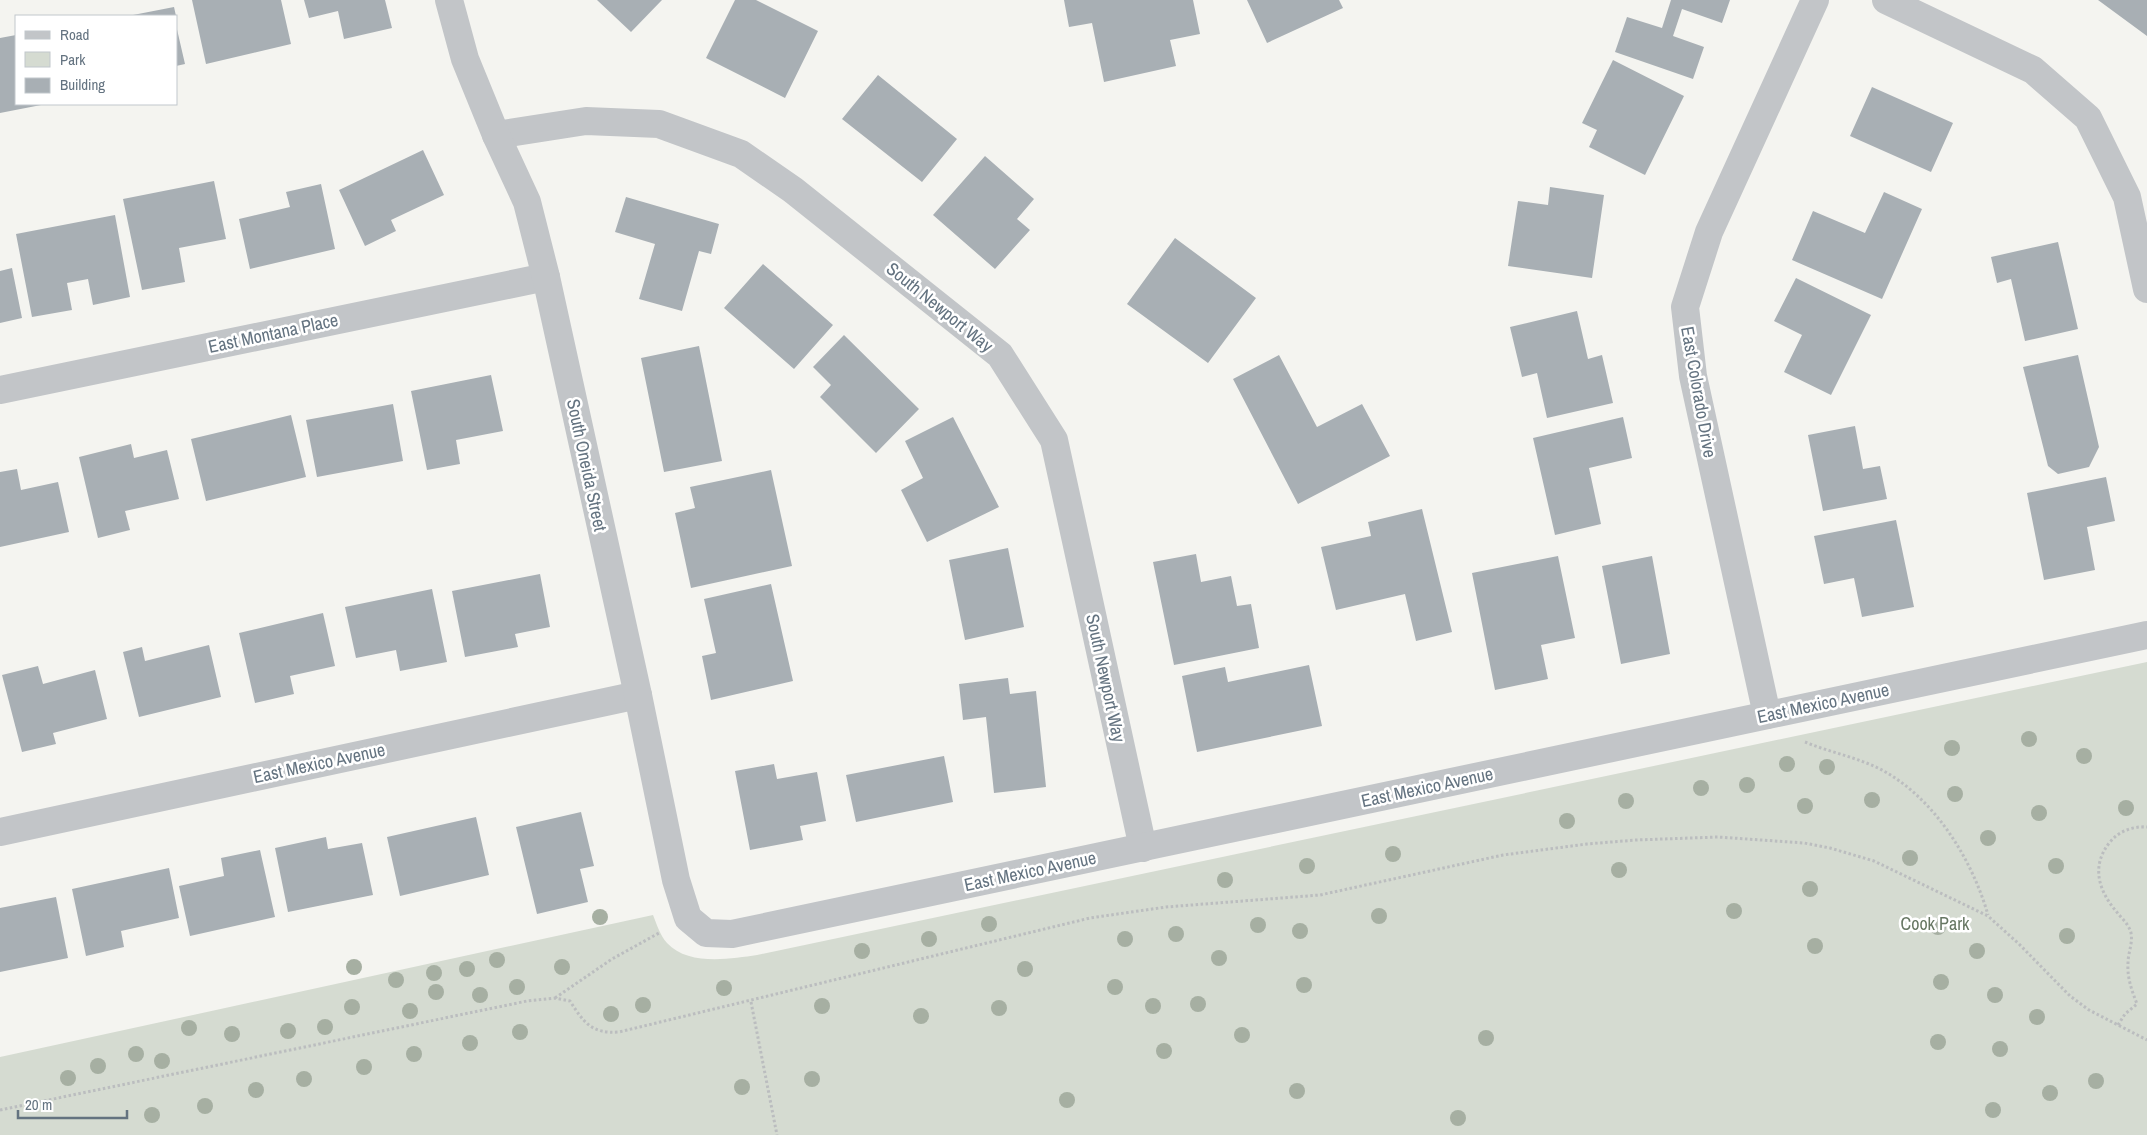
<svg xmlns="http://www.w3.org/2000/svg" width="2147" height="1135" font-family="'Archivo Narrow',sans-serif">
<rect width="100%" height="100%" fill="#f4f4f0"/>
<path fill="#d5dbd1" d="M2147 662V1135H0V1057L653 915C657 925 660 935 667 943 688 966 730 959 757 955Z"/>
<path fill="#a8afb4" d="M192 0H281L291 44 206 64Z
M304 0H385L392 28 344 39 338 11 309 18Z
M597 0H662L631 32Z
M735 0H756L818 31 785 98 706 58Z
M1064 0H1193L1200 34 1170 40 1176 66 1104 82 1092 23 1069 27Z
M1247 0H1339L1343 8 1267 43Z
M1671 0H1730L1722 23 1682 9 1673 36 1704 47 1693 79 1615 52 1627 17 1662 28Z
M2098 0H2147V36Z
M174 7 176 16H133V15Z
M176 25 185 64 176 66Z
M16 35V104L41 105 0 113V38Z
M1613 60 1684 96 1645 175 1589 147 1597 130 1582 123Z
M878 75 957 139 922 182 842 119Z
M1872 87 1953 123 1931 172 1850 136Z
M423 150 444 195 391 220 396 231 365 246 339 190Z
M985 156 1034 199 1017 219 1030 230 995 269 933 215Z
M214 181 226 239 179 248 185 282 142 290 123 199Z
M321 184 335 249 250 269 239 219 290 207 286 192Z
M1550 187 1604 195 1592 278 1508 266 1518 201 1548 205Z
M1884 192 1922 209 1882 299 1792 260 1813 211 1865 233Z
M626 197 719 224 711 254 699 251 682 311 639 299 655 244 615 232Z
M115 215 130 297 93 305 88 279 67 283 72 310 32 317 16 234Z
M1175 238 1256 298 1208 363 1127 304Z
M2058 242 2078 329 2025 341 2011 279 1997 283 1991 257Z
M763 264 833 325 794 369 724 308Z
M12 268 22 318 0 323V271Z
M1796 278 1871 315 1831 395 1784 372 1802 335 1774 321Z
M1577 311 1588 359 1602 355 1613 403 1547 418 1537 373 1522 377 1510 327Z
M844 335 919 409 876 453 820 397 831 385 813 367Z
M699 346 722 461 664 472 641 358Z
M1279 355 1317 427 1362 404 1390 456 1298 504 1233 379Z
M2078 355 2099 447 2089 467 2058 474 2048 466 2023 367Z
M491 375 503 431 456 440 460 464 427 470 411 391Z
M393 404 403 461 317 477 306 420Z
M291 415 306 477 206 501 191 439Z
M953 417 999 507 927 542 901 490 923 478 905 441Z
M1623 417 1632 458 1589 468 1601 524 1555 535 1533 438Z
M1855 426 1863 469 1880 466 1887 499 1823 511 1808 435Z
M131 444 134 458 167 450 179 499 125 511 130 530 98 538 79 457Z
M17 469 21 490 58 482 69 532 0 547V472Z
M771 470 792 566 691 588 675 513 695 508 690 487Z
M2106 477 2115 521 2087 527 2095 570 2044 580 2027 493Z
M1422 509 1452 632 1416 641 1405 594 1336 610 1321 547 1371 536 1368 522Z
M1896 520 1914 607 1862 617 1854 578 1824 584 1814 536Z
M1008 548 1024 627 965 640 949 560Z
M1196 554 1201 582 1231 576 1237 606 1251 604 1259 648 1174 665 1153 562Z
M1558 556 1575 638 1541 645 1548 679 1495 690 1472 573Z
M1652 556 1670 654 1621 664 1602 566Z
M540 574 550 627 515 634 518 647 465 657 452 591Z
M771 584 793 681 711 700 702 656 716 653 704 599Z
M432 589 447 662 400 671 396 650 356 658 345 607Z
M323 613 335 666 290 676 294 694 255 703 239 633Z
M209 645 221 697 139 717 123 652 142 647 145 661Z
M1309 665 1322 726 1197 752 1182 676 1225 667 1228 682Z
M38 666 43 684 95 670 107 719 53 733 56 744 22 752 2 675Z
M1008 678 1010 694 1036 691 1046 787 994 793 986 717 963 720 959 684Z
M944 756 953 802 856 822 846 775Z
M774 764 777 779 817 772 826 821 800 826 803 840 750 850 735 771Z
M581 812 594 866 580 869 588 902 537 914 516 827Z
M476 817 489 875 400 896 387 837Z
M326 837 328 849 362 843 373 895 288 912 275 848Z
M260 850 275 917 190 936 179 886 224 876 221 858Z
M169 868 179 918 121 931 124 947 86 956 72 889Z
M56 897 68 958 0 972V908Z"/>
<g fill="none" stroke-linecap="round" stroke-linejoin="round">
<path stroke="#bbbdbf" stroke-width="3" stroke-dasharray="2.5 2.5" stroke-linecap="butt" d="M1805 742C1829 752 1856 757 1880 769 1934 797 1972 859 1988 915
M555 998 612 959 659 933
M751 1002 777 1135
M2118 1025 2125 1014 2137 1004C2132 991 2127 978 2128 963 2128 953 2133 943 2131 933 2129 924 2121 918 2116 911 2098 890 2091 865 2110 842 2119 831 2133 826 2147 827
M0 1110 527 1001 555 998 570 1001C584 1023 592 1034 619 1032L1090 918 1166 907 1320 895 1503 855 1587 844 1636 840 1718 837 1804 843 1830 848 1874 861 1988 916 2019 944 2070 996 2089 1010 2147 1040"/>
<path stroke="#c2c5c8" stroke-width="28" d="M1886 0 2033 70 2088 118 2127 197 2147 289
M496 135 586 121 659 124 741 154 793 190 1000 355 1054 440 1143 848
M0 390 546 277
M1767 715 1693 376 1685 307 1709 232 1815 0
M0 832 638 695"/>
<path stroke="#c2c5c8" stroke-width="28" d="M449 0 465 59 496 135 527 202 546 277 638 695 676 880 688 918 706 933 732 934 2147 635"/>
</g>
<g fill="#a6afa2">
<circle cx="2029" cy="739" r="8"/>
<circle cx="1952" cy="748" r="8"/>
<circle cx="2084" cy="756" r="8"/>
<circle cx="1787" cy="764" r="8"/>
<circle cx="1827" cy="767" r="8"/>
<circle cx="1747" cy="785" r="8"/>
<circle cx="1701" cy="788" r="8"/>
<circle cx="1955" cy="794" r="8"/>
<circle cx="1872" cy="800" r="8"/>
<circle cx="1626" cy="801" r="8"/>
<circle cx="1805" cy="806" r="8"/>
<circle cx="2126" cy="808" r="8"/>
<circle cx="2039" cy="813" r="8"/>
<circle cx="1567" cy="821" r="8"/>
<circle cx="1988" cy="838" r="8"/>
<circle cx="1393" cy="854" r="8"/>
<circle cx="1910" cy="858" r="8"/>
<circle cx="1307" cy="866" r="8"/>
<circle cx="2056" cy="866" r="8"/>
<circle cx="1619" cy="870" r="8"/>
<circle cx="1225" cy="880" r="8"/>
<circle cx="1810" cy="889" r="8"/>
<circle cx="1734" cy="911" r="8"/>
<circle cx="1379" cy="916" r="8"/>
<circle cx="600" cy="917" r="8"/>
<circle cx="989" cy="924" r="8"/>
<circle cx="1258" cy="925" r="8"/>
<circle cx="1938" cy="927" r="8"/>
<circle cx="1300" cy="931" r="8"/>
<circle cx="1176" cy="934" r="8"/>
<circle cx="2067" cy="936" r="8"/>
<circle cx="929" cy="939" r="8"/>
<circle cx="1125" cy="939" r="8"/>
<circle cx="1815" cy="946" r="8"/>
<circle cx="862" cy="951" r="8"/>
<circle cx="1977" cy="951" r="8"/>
<circle cx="1219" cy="958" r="8"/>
<circle cx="497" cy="960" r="8"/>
<circle cx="354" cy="967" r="8"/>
<circle cx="562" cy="967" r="8"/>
<circle cx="467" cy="969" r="8"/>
<circle cx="1025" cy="969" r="8"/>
<circle cx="434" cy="973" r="8"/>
<circle cx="396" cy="980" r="8"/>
<circle cx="1941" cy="982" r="8"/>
<circle cx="1304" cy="985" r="8"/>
<circle cx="517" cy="987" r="8"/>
<circle cx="1115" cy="987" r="8"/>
<circle cx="724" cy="988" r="8"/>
<circle cx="436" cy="992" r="8"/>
<circle cx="480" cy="995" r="8"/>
<circle cx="1995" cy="995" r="8"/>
<circle cx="1198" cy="1004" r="8"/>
<circle cx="643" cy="1005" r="8"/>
<circle cx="822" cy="1006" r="8"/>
<circle cx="1153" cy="1006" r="8"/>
<circle cx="352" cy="1007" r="8"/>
<circle cx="999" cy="1008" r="8"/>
<circle cx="410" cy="1011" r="8"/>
<circle cx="611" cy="1014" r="8"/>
<circle cx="921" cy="1016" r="8"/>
<circle cx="2037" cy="1017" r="8"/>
<circle cx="325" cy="1027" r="8"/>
<circle cx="189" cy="1028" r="8"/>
<circle cx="288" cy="1031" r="8"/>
<circle cx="520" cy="1032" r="8"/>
<circle cx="232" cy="1034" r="8"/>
<circle cx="1242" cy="1035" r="8"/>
<circle cx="1486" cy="1038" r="8"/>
<circle cx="1938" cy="1042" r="8"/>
<circle cx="470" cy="1043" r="8"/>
<circle cx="2000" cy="1049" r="8"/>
<circle cx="1164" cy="1051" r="8"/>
<circle cx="136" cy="1054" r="8"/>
<circle cx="414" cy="1054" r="8"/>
<circle cx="162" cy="1061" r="8"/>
<circle cx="98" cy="1066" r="8"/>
<circle cx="364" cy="1067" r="8"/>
<circle cx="68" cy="1078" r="8"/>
<circle cx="304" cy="1079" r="8"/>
<circle cx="812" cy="1079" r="8"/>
<circle cx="2096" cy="1081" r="8"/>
<circle cx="742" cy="1087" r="8"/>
<circle cx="256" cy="1090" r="8"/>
<circle cx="1297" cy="1091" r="8"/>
<circle cx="2050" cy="1093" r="8"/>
<circle cx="1067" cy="1100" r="8"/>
<circle cx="205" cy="1106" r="8"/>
<circle cx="1993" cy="1110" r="8"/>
<circle cx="152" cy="1115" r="8"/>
<circle cx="1458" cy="1118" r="8"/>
</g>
<g text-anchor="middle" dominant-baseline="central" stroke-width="5" stroke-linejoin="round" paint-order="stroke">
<g font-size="18" fill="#647380" stroke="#fff">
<text transform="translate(940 307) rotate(39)">South Newport Way</text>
<text transform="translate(273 333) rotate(-12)">East Montana Place</text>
<text transform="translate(1699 392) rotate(80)">East Colorado Drive</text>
<text transform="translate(587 465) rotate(78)">South Oneida Street</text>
<text transform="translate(1106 678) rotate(78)">South Newport Way</text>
<text transform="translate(1823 703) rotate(-12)">East Mexico Avenue</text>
<text transform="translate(319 763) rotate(-12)">East Mexico Avenue</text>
<text transform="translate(1427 787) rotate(-12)">East Mexico Avenue</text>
<text transform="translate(1030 871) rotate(-12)">East Mexico Avenue</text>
</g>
<g font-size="18" fill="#677763" stroke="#fff">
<text x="1935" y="923">Cook Park</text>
</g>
</g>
<rect x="15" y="15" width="162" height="90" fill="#ffffff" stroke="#c1c7cc"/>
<rect x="25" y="31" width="25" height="8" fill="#c2c5c8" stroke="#c1c7cc"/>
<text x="60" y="40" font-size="15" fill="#647380">Road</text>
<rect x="25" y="52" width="25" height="15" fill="#d5dbd1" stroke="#c1c7cc"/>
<text x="60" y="65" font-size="15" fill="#647380">Park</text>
<rect x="25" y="78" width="25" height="15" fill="#a8afb4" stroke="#c1c7cc"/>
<text x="60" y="90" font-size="15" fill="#647380">Building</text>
<path d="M18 1110v8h109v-8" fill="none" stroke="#647380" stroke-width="2.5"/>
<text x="25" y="1110" font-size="15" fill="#647380" stroke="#ffffff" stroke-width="4" paint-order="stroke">20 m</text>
</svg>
